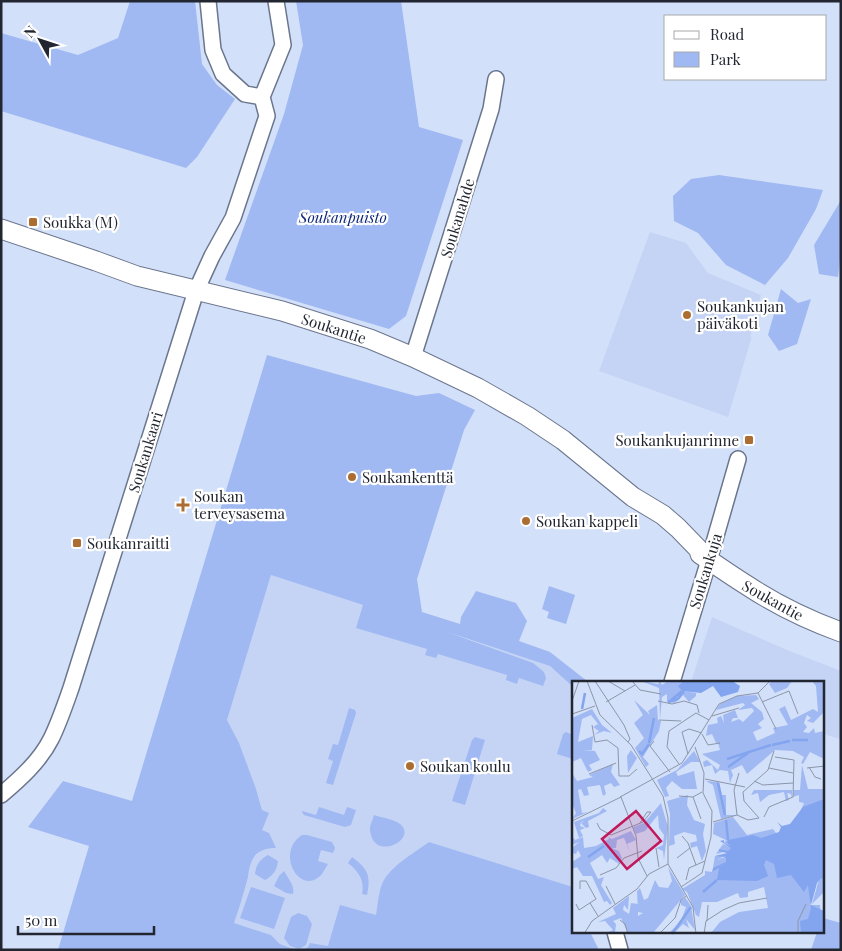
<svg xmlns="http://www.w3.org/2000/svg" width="842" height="951" font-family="'Playfair Display',serif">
<rect width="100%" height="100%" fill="#d3e0fa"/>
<path fill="#c5d4f5" d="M650 232 686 243 708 273 761 295 750 338 752 336 728 417 599 371Z
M271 575 550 666 573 687V887L429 842 383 883 379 893 377 915 328 946 308 947 303 950H296L280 944 271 935 234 923 248 878 249 868 252 860 260 851 267 848H276L262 830V810L256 789 227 720Z
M712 617 787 650 841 671V739L823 734V682H691Z"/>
<path fill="#a0b9f2" d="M130 1H195L202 64 217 85 235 99 197 157 186 168 1 111V33L78 55 118 38Z
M296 1H401L419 127 463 140 406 316 389 329 225 280 284 114 303 45Z
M719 175 823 190 816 209 788 258 765 285 726 265 698 233 674 221 673 196 691 179Z
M841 200V250L838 277 819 274 814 245Z
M781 289 798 303 811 299 797 344 779 351 768 335Z
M267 355 416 396 439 393 475 410 464 430 417 579 422 612 460 624 461 617 476 591 516 603 527 621 519 641 550 652 587 681 592 682H573V687L550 666 447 632 533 663 544 672 546 678 543 686 519 678 517 684 506 680 507 675 438 654 436 658 425 655 427 649 356 628 363 605 271 575 227 720 239 743 256 789 262 810 269 813 262 830 269 833 276 848C263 848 254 852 250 866 248 871 249 876 247 881 243 895 239 909 234 923L271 935 280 944 296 950H58L89 846 28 827 63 781 132 801Z
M549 586 575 595 566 624 547 618 549 612 542 609Z
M349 708 355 710 356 713 333 785 326 783 333 761 328 759 333 744 338 745Z
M566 732 573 735V759L557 754 563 734Z
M475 737 485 740 465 805 452 801 472 740Z
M319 807 344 815 347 807 356 810 351 825 345 827 304 815 302 812V811L316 815Z
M374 815C382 818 394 819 400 824 418 839 377 860 371 835 370 831 370 830 370 827 371 823 373 819 374 815Z
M302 835H307L332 842 335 848 333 853 321 850 318 861 328 864C326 867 324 871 322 874 301 898 274 853 302 835Z
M429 842 573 887V932H590L599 950H303L308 947 310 943 328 946 340 905 376 915C378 905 378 894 382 884 390 866 413 854 429 842Z
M268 855 278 861C277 870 273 876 265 880L255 874C256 865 260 859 268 855Z
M352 857C368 869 371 875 367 895L362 894C365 880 358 871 348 863Z
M284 871C288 878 295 886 293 894L286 893 274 886 279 876Z
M251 887 285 898 274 929 240 918Z
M298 913 307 916 312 924 306 945 299 949 290 946 284 938 291 917Z
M823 918 841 923V950H811L817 932H823Z"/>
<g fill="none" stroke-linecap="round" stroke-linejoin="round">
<g stroke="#6b768d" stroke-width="18">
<path id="minor" d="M208 1 213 50 223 74 245 94 262 97
M413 357 491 109 496 79
M672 682 709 560 738 459
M1 795C20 779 40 761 51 739 59 723 65 705 71 688L196 291 212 256 233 218 267 116 262 97 283 45 276 1
M615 932 620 950"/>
</g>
<g stroke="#6b768d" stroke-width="21">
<path id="tertiary" d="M1 229 96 261 137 276 282 311 370 339 413 357 478 388 527 416 563 440 633 497 663 515 678 528 709 560
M700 554C716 565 732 576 748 586 777 605 808 620 841 632"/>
</g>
<use href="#minor" stroke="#fff" stroke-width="15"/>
<use href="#tertiary" stroke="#fff" stroke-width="19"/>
</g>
<g fill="#ab6d32" stroke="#fff" stroke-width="2">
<rect x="28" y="217" width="10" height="10" rx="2.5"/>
<circle cx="687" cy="315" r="5"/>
<rect x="744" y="435" width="10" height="10" rx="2.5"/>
<circle cx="352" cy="477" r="5"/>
<path d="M180.5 497.5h5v5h5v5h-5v5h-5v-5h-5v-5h5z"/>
<circle cx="526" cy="521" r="5"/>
<rect x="72" y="538" width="10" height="10" rx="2.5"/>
<circle cx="410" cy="766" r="5"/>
</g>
<g text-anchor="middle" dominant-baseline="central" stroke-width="4.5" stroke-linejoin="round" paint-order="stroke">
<g font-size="15" font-style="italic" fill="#0e267a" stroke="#fff">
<text x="343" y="217">Soukanpuisto</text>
</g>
<g font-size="15" fill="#222630" stroke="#fff">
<text transform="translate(457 218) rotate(-73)">Soukanahde</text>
<text transform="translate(334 328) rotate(18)">Soukantie</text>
<text transform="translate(145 452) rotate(-73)">Soukankaari</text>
<text transform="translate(705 571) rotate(-73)">Soukankuja</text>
<text transform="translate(773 600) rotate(29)">Soukantie</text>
</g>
<g font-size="15" fill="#222630" stroke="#fff" text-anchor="start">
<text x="43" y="222">Soukka (M)</text>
<text x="697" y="306">Soukankujan<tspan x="697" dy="17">päiväkoti</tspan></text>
<text x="739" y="440" text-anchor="end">Soukankujanrinne</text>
<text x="362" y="477">Soukankenttä</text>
<text x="194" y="496">Soukan<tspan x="194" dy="17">terveysasema</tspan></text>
<text x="536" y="521">Soukan kappeli</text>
<text x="87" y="543">Soukanraitti</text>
<text x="420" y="766">Soukan koulu</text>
</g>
</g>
<g transform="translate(572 681)">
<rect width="252" height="252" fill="#d3e0fa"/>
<path d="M69 0 86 3 88 0 90 4 96 0H111L107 4 110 10 124 12V15L117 21 111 14 103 22 95 21V13L90 16 88 39 87 7ZM200 0 202 1 220 0 215 7 203 12 197 3ZM240 0H252V31L241 42 235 40 239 37 235 34 232 42 235 46 231 51 237 52 242 47 243 52 252 50V78L238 71 231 83 229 82 232 76 221 70 203 69 175 93 170 84 159 89 161 94 158 102 156 90 148 89 143 93 140 84 132 86 131 81 135 79 146 89 148 84 130 73 148 69 146 62H150H144L140 53 134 55 136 44 146 42 145 37 149 35 152 42 151 34 163 29 166 37H161L159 41 167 38 171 41 182 30 180 27 166 29 173 24 171 22 144 29 148 23 165 15 184 14 187 18 179 22 190 31 192 38 186 43 190 47 181 51 185 60 203 52 201 47 216 44 207 28 213 25 219 39 241 28 246 31 244 5ZM62 19 78 34 76 30 85 24 86 39 89 40 87 50 71 76 77 83 74 86 63 67 72 57 62 42 71 34ZM20 28 30 44 40 52 32 50 22 54 27 50 21 46 26 43 19 34 10 38 6 61 21 55 20 69H11L23 70 28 79 17 84 20 89 16 91 9 77 0 81V37ZM59 69 65 77 56 92 55 75ZM122 70 128 81H119L104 91 106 95 122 90 125 108H110L100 100 94 107 97 115 93 116 85 99 105 89ZM41 83 39 91 48 104 42 106 39 102 32 105 34 113 31 115 28 104 15 106 17 114 12 115 9 108 6 109 10 132 16 131 0 138 4 132 0 123V92L5 100 21 96 17 94ZM230 84 236 108H252V127L228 131 232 122 227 121V114L221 116V109H228ZM134 100 147 101 150 114H154V134H165L149 138 141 104ZM182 109H220V118L219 113 215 112 217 119 214 120 212 111 197 114 188 121 186 112 179 114ZM116 114 115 124 122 139 133 143 131 153 134 170 130 180 125 165 119 167 118 162 125 160 124 154 112 151 102 155 103 163 97 165 98 133 95 120ZM89 122 96 146 92 179 91 170 84 167 91 164 92 154 87 147 86 134 73 150 64 153 61 146 72 142ZM31 127 35 130 16 140 17 146 14 147 9 142 12 140 9 141 8 145 13 147 8 149 11 155 7 157 2 141 27 132ZM161 136 175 154 201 148 204 152 199 162 164 168 152 162 154 159 141 153 142 142ZM59 150 64 159 55 163 59 174 52 157 45 159 44 167H40L47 170 50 177 47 183 38 177 35 182 30 174 18 182 26 198 32 196 29 204 40 222 38 224 35 220 32 221 20 195H11L5 186 0 188V181L9 175 6 169 4 173 0 172V167L7 161 0 164V155L3 159 11 156 12 167 24 165 37 158 36 156 40 158ZM151 163 183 174 220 170 238 207V224H248L250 252H139L148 241 167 231 196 227 192 206 176 211V216L168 217 166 212 145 221H130L127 236 124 234 115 211 110 208 133 194V190L140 191 146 186 141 187 143 175 154 174 145 179 154 177 156 170 144 173ZM96 186 113 214 81 252H56L49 237 41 240 44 243 43 252H34L41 249 33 240 26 241 44 233 41 227 57 215 56 229 52 224 51 229 57 233 59 222 66 223V235L71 232 66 231 65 210 68 207 72 219 76 217 83 199 87 206 96 207 100 200ZM248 195 252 196V211L240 223ZM113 216 119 225 123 249 114 238 117 247 111 243 102 252 96 253 109 240 114 226 109 224V220Z" fill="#a0b9f2"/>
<path d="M111 0H160L168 5 166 11 149 16 141 5 129 12 110 10 106 5ZM252 118V199L249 197 245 202 239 224 252 230V252H229L228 240 236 238 239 227 236 204 232 211 219 194 205 197 202 183 194 179 192 184 196 195 185 200 145 199 147 187 158 180 140 191 141 187 154 181V177L142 179 154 176 143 175 155 172 147 170V168L156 170 159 167 148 160 152 159V162L159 165 155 162 156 159 181 154 189 157 207 151 209 146 205 141 210 145 218 143 231 126Z" fill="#83a4ef"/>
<path fill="none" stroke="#83a4ef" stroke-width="2.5" d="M96 21 106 18 112 10M97 21 110 10M10 28 13 12M220 59H236M77 62 82 37M200 64 218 60M67 70 70 73 77 63M155 78 199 64M156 86 176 72M146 102 153 134M154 139 156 159M16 176 32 165M131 211 145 199M100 253 119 226"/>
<path fill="none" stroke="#8c96a9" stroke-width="1" d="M15 0 28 34 59 64 91 115 96 137V183L121 226 124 253M23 0 52 44 58 58 56 61M36 0 53 10M60 0 68 9 89 13M186 12 204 48M0 20 7 0M86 20 100 23 112 20 125 24 127 32M34 21 63 4M190 21 217 10 226 33M0 33 23 25M140 35 167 27M87 39 109 40M20 44 23 61 35 59 46 67M130 53 136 64 148 62M82 60 78 65 98 91M46 67 47 95H57L65 88M116 73 110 51 117 48 130 52M107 83 95 66 97 50 124 32 137 39M237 86 243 96 249 98M197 87 221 92M235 87 253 85M17 93 44 82M133 98 173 106M182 100 191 104 221 102M107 115 121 116 130 111M48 116 110 82 147 23 165 15 186 12 198 0M121 116 129 138M165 134 162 109 167 92M192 136 197 126 221 116 222 79 203 76M187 137 172 120 171 111 196 89 202 70M0 140 49 116 64 155 66 177 75 195M141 141 165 134 176 139 187 137M25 142 28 148 39 154 71 141 79 131H75L68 142M110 155 116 162 124 184M84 167 87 186M105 177 118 167M28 194 44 187 52 177 70 170M114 199 117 187 133 180M34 205 43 223M109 206 130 192 139 156 140 130 131 112 132 92 123 66M18 222 26 235M4 223 7 229 24 218 14 200H8V208M0 236V253M48 239 53 243 56 253M135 240 136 224M88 252 103 237 109 219 114 215M12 253 20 240 65 208 77 193 96 183M132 253 134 240 151 229 167 222 195 217M226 253V240L234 223"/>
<path fill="#c2185b" fill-opacity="0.15" stroke="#c2185b" stroke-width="2.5" d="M64 130 89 160 55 188 30 158Z"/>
<rect width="252" height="252" fill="none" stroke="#222630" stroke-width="2.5"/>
</g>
<rect width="842" height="951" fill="none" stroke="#222630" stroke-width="5"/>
<rect x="664" y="15" width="162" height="65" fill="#ffffff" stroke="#a7a8ac"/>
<rect x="674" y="31" width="25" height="8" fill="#ffffff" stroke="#a7a8ac"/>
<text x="710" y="40" font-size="15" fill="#222630">Road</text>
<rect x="674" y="52" width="25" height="15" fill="#a0b9f2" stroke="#a7a8ac"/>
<text x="710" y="65" font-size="15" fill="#222630">Park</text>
<g transform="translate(40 40) rotate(310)" stroke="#ffffff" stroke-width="4" paint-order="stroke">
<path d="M0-4L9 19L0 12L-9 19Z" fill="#222630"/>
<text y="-8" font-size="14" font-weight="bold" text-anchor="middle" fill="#222630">N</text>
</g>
<path d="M18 926v8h136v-8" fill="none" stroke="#222630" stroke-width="2.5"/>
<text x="25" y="926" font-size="15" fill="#222630" stroke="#ffffff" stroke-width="4" paint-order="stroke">50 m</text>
</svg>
